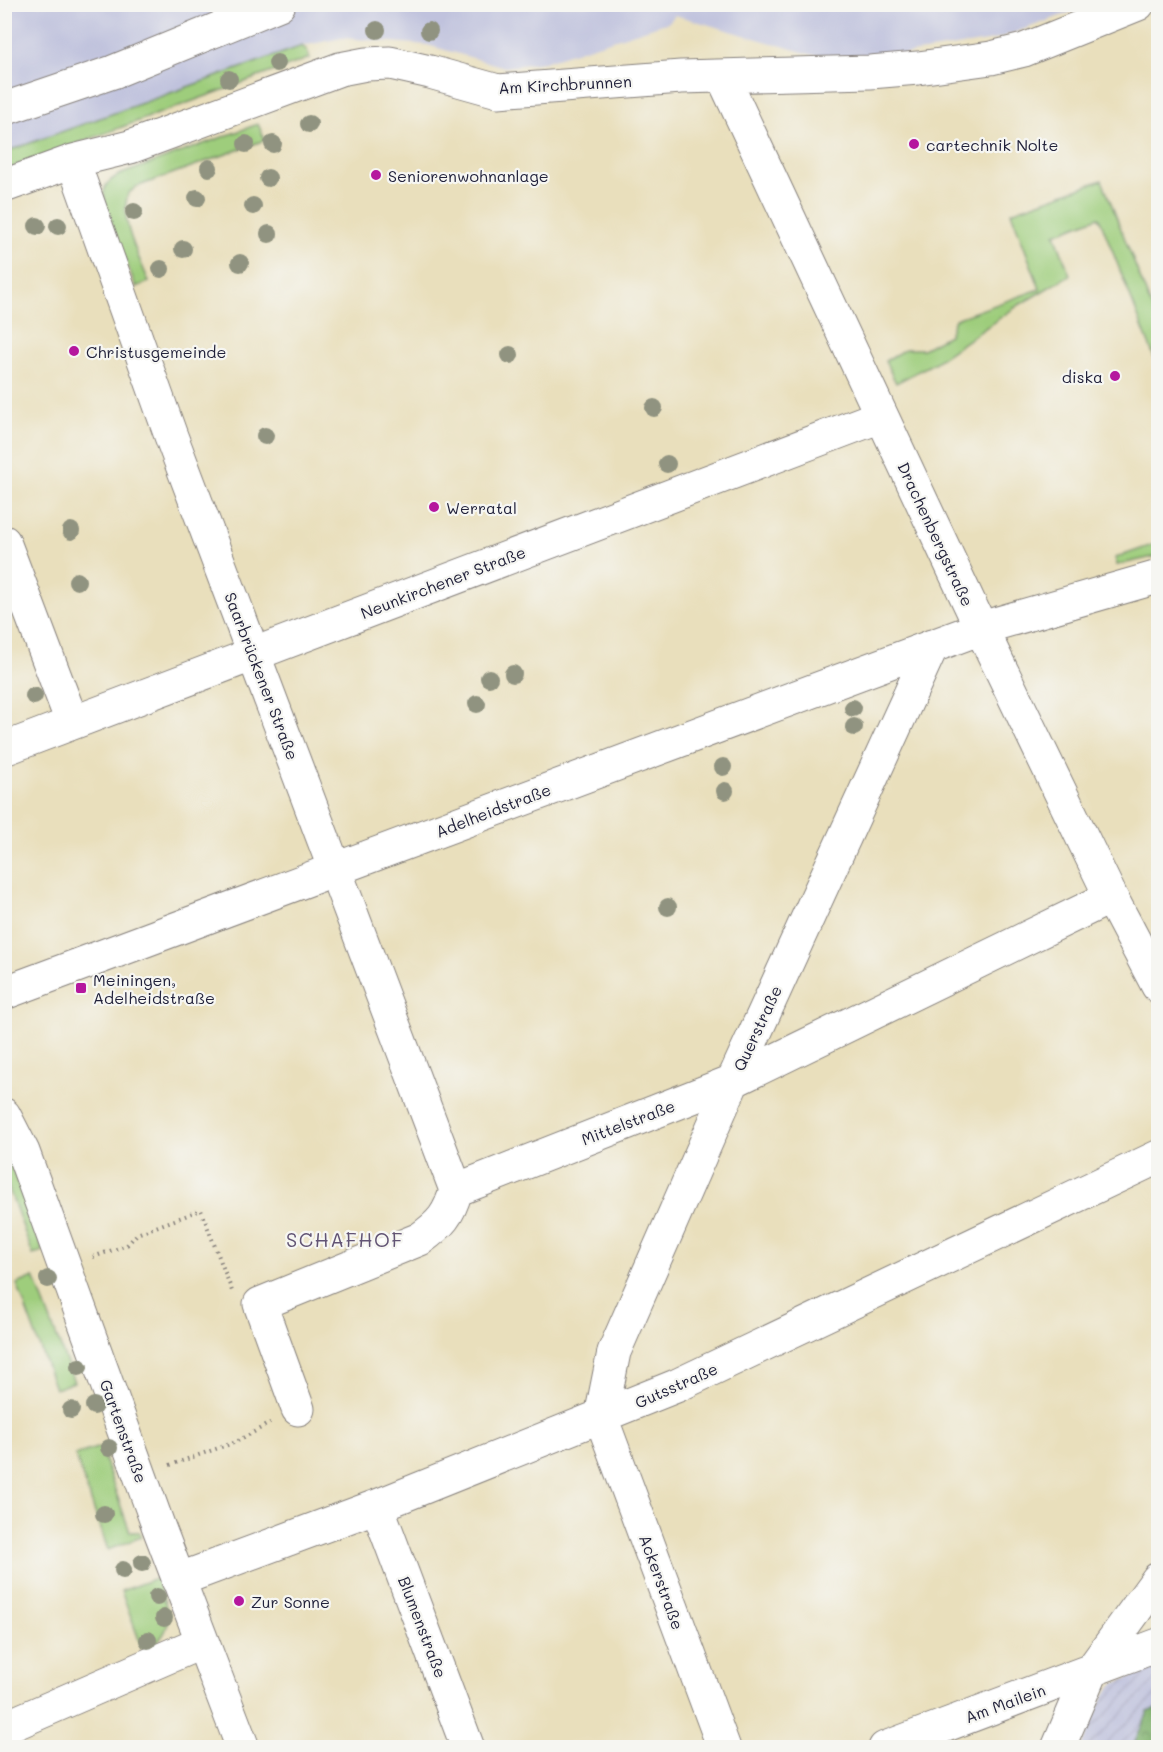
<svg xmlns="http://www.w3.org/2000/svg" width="1163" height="1752" font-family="Mali,sans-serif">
<defs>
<pattern id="industrial-furrows" width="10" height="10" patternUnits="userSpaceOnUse" patternTransform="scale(1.5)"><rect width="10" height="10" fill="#c0c2dd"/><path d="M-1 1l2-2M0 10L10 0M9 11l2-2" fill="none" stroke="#a5a6bf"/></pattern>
<pattern id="forest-crowns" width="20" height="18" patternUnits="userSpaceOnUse" patternTransform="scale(1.5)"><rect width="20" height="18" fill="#7eb06b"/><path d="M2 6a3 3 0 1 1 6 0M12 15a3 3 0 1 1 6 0" fill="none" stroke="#678f59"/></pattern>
</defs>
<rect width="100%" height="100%" fill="#f6f6f2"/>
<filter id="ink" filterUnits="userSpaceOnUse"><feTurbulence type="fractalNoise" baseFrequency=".0167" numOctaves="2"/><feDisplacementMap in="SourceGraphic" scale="12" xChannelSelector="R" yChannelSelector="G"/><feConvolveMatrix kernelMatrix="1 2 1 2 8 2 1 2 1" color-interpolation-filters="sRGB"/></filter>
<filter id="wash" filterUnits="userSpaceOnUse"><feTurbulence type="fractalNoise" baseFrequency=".008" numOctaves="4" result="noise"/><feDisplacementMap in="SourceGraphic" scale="24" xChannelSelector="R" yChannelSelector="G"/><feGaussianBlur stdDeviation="1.35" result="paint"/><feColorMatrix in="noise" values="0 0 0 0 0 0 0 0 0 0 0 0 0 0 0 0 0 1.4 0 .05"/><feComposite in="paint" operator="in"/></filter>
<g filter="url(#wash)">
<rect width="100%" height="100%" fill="#e9dfbc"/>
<path fill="url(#industrial-furrows)" d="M1158 1667V1708L1148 1712 1133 1747 1081 1748 1104 1695 1115 1683Z"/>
<path fill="#c0c2dd" d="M4 5H1091L994 40 886 57 813 55 675 15 669 22 544 62 505 67 427 45 342 38 302 46 5 152Z"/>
<path fill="#9ecd7b" stroke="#60785b" stroke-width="1.5" d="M302 46 307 50 310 58 5 170V152Z
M258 124 265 140 136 187 128 194C119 222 139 256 149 282L136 287C129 267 103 209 104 192 105 183 112 179 119 175Z
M1102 180 1158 324V367L1099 217 1055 234 1070 275 1019 305 934 363 896 383 885 361 905 349H923L949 335 955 319 1040 289 1011 212Z
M1158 543V556L1117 565 1115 558Z
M5 1148 43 1251 33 1255 5 1178Z
M34 1277 74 1382 55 1389 17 1284Z
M100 1447 130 1532H139L141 1537 108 1550 75 1455Z
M156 1578C169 1613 179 1629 144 1653L121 1591Z"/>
<path fill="url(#forest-crowns)" stroke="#506953" stroke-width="1.5" d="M1158 1708V1747H1133L1148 1712Z"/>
</g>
<g filter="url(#ink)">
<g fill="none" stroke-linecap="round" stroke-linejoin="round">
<g stroke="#86807c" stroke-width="35">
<path id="minor" d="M723 77 981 628 1111 897 1158 986
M4 109 113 72 279 4
M73 161 171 436 456 1190
M4 186 73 161 130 147 340 69 366 64 390 63 430 72 498 91 681 77 870 72 918 68 991 58 1024 50 1138 4
M4 542 66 706 74 722
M4 749 881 416
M4 993 981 628 1158 577
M4 1115 23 1152 159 1528 243 1748
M298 1409 260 1304 420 1239C441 1224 449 1215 456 1190L733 1081 1111 897
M601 1417 614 1352 733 1081 932 646
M601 1417 724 1748
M377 1506 468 1748
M178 1580 377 1506 676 1386 1158 1157
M4 1728 202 1642
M885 1748 1158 1645
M1058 1748 1091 1671 1158 1579"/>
</g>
<path stroke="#86807c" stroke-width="4" stroke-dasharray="1.5 4.5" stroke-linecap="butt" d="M93 1257 127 1245 137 1234 201 1210 232 1291
M170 1465 236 1442 270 1423"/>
<use href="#minor" stroke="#fff" stroke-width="33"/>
</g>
<g fill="#909380">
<circle cx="377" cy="30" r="9"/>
<circle cx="429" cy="31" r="9"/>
<circle cx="277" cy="63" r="9"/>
<circle cx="229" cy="79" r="9"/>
<circle cx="309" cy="124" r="9"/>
<circle cx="246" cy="144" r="9"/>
<circle cx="273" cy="144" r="9"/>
<circle cx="209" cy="168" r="9"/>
<circle cx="268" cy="178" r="9"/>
<circle cx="197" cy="198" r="9"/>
<circle cx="253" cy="206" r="9"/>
<circle cx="134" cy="212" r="9"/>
<circle cx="37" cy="226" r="9"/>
<circle cx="58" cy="226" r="9"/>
<circle cx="269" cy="234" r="9"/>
<circle cx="183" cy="249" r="9"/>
<circle cx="240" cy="263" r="9"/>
<circle cx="161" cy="269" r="9"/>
<circle cx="510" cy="355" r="9"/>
<circle cx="654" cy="408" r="9"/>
<circle cx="265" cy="436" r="9"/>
<circle cx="667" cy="464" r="9"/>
<circle cx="71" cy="531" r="9"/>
<circle cx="77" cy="581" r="9"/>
<circle cx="513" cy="674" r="9"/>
<circle cx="489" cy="678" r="9"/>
<circle cx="34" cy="696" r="9"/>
<circle cx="477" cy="704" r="9"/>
<circle cx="853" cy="708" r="9"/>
<circle cx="854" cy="727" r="9"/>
<circle cx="723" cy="767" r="9"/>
<circle cx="725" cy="791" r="9"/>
<circle cx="668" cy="907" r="9"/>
<circle cx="48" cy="1279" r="9"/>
<circle cx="79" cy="1367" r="9"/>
<circle cx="94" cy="1406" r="9"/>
<circle cx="71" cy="1410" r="9"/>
<circle cx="109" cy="1448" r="9"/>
<circle cx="104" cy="1514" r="9"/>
<circle cx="142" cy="1563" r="9"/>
<circle cx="123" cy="1570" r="9"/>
<circle cx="157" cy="1597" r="9"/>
<circle cx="164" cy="1618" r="9"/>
<circle cx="148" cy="1640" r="9"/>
</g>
</g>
<g fill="#b5179e" stroke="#f6f6f2" stroke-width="2">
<circle cx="914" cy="144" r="6"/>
<circle cx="376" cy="175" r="6"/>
<circle cx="74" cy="351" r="6"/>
<circle cx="1115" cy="376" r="6"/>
<circle cx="434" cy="507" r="6"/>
<rect x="75" y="982" width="12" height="12" rx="3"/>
<circle cx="239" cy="1601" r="6"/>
</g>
<g text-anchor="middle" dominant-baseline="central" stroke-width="4.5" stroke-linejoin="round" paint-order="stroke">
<g font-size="16" fill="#22223b" stroke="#f6f6f2">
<text transform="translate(565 84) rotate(-3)">Am Kirchbrunnen</text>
<text transform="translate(936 534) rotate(65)">Drachenbergstraße</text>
<text transform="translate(443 582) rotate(-21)">Neunkirchener Straße</text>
<text transform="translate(262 676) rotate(69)">Saarbrückener Straße</text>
<text transform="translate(493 810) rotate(-21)">Adelheidstraße</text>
<text transform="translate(757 1028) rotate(-65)">Querstraße</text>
<text transform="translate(628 1122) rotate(-21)">Mittelstraße</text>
<text transform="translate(676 1385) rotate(-24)">Gutsstraße</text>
<text transform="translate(124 1431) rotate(70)">Gartenstraße</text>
<text transform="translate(662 1582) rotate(70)">Ackerstraße</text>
<text transform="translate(423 1627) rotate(69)">Blumenstraße</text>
<text transform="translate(1005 1703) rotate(-20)">Am Mailein</text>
</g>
<g font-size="16" fill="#22223b" stroke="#f6f6f2" text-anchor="start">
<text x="926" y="144">cartechnik Nolte</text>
<text x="388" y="175">Seniorenwohnanlage</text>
<text x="86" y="351">Christusgemeinde</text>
<text x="1103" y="376" text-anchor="end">diska</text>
<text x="446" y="507">Werratal</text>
<text x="93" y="979">Meiningen,<tspan x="93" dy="18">Adelheidstraße</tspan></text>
<text x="251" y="1601">Zur Sonne</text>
</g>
<g font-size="20" letter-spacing="1.5" fill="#625474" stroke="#f6f6f2">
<text x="345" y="1239">SCHAFHOF</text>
</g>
</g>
<rect width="1163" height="1752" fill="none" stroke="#f6f6f2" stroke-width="24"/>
</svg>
